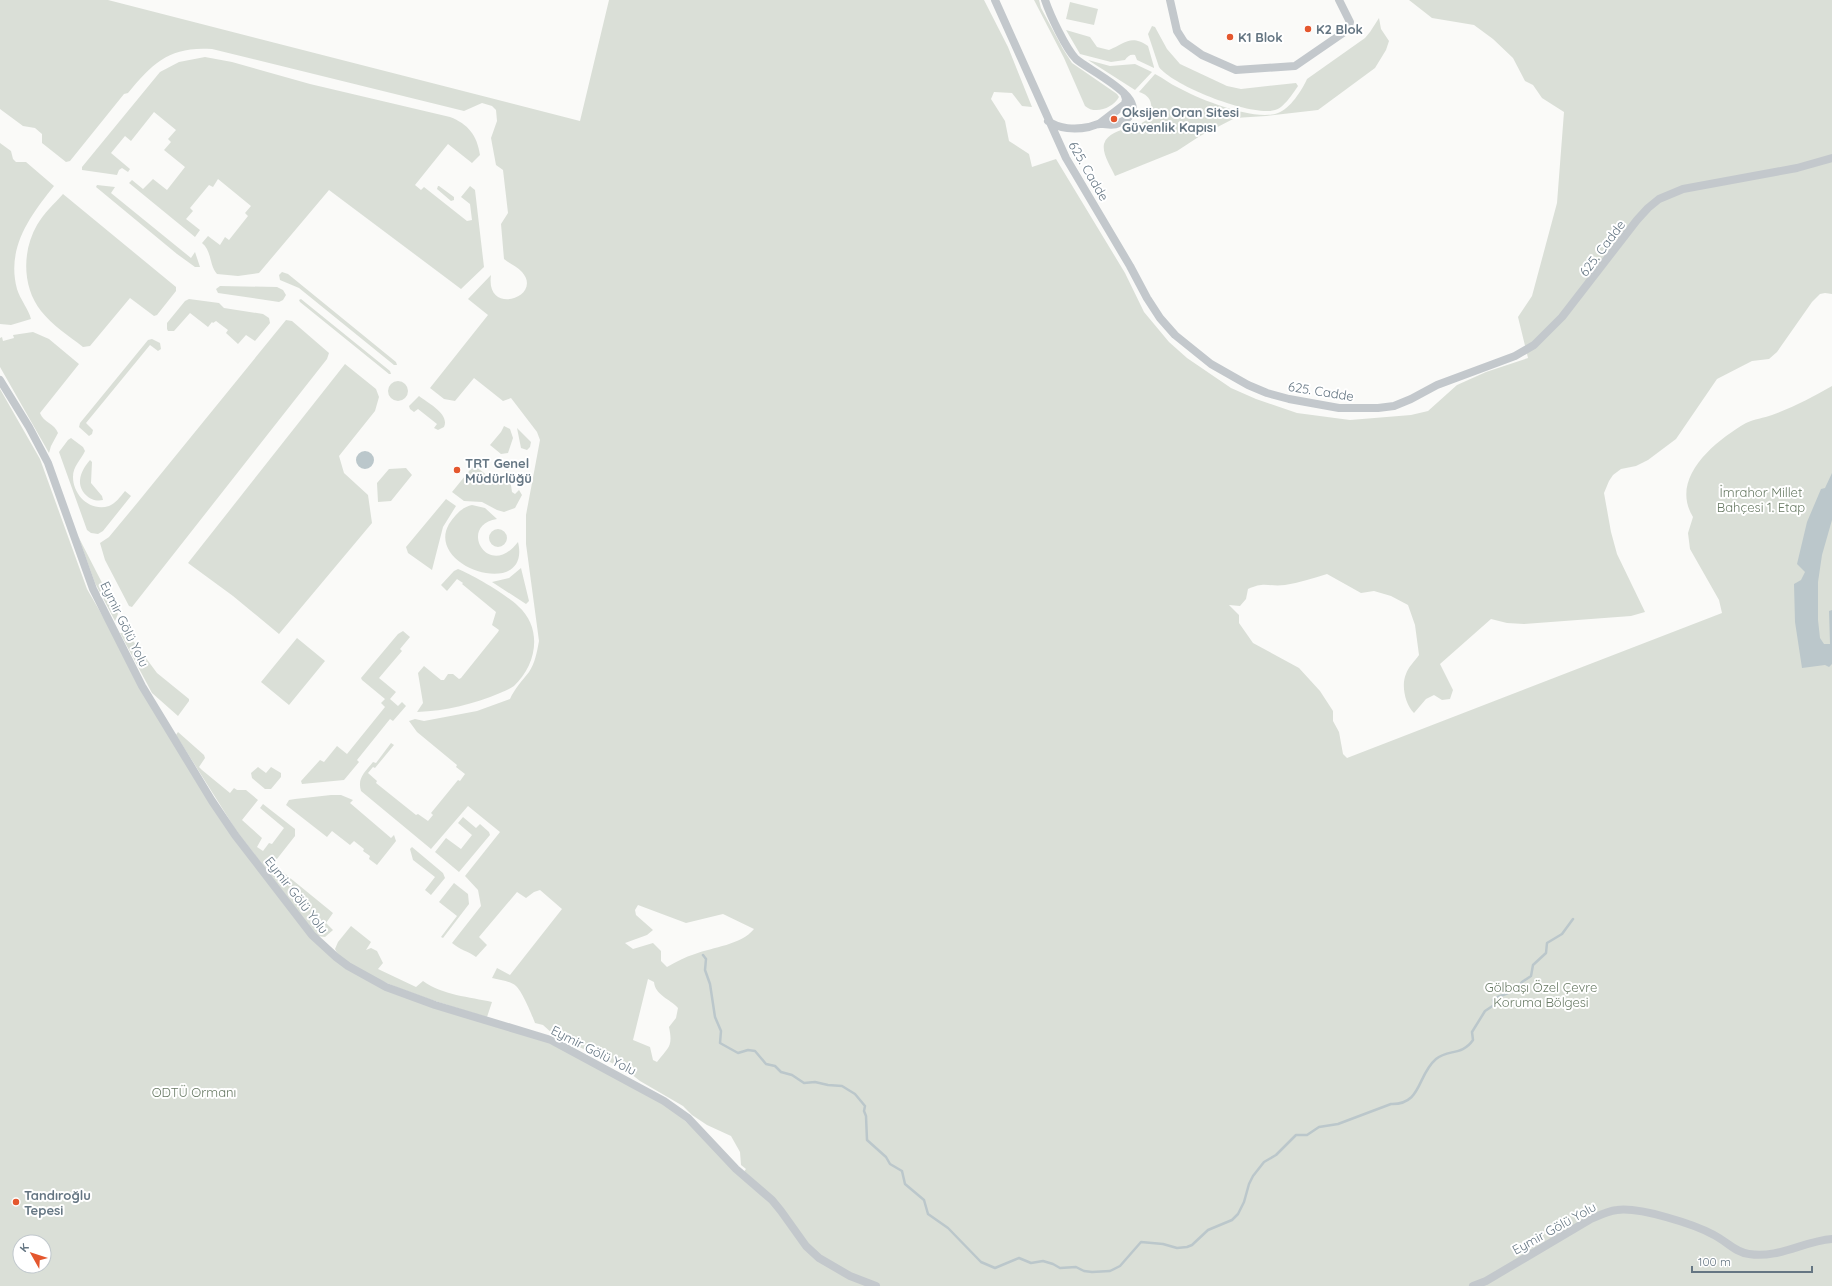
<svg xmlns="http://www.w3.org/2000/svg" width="1832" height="1286" font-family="Quicksand,sans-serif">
<rect width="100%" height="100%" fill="#fafaf8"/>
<path fill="#dadfd7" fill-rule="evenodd" d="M0 0H108L580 121 609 0H984L1008 47 1032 107 1022 106 1012 93 994 92 991 99 1005 121 1009 141 1029 154 1032 167 1056 159 1125 273 1144 312 1169 342 1187 358 1231 388 1256 399 1297 413 1350 420 1411 415 1428 411 1457 385 1486 372 1528 358 1518 317 1532 296 1557 203 1564 112 1542 98 1533 85 1525 81 1513 58 1493 39 1474 25 1432 18 1409 0H1832V294L1825 293 1820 294 1812 302 1777 352 1769 359 1752 361 1717 379 1676 439 1648 460 1636 466 1621 469 1613 475 1609 481 1604 493 1611 532 1617 554 1645 612 1631 616 1524 624 1507 623 1491 619 1440 664 1453 690 1450 699 1442 700 1434 695 1426 699 1414 713C1405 704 1401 685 1406 674 1408 667 1415 661 1419 655L1415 625 1408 605 1391 596 1374 591 1361 593 1327 574C1313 578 1299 583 1285 585 1268 587 1265 581 1248 589L1246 599 1240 606 1229 605 1239 615V623L1253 643 1299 668 1320 691 1333 711V721L1339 732 1343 754 1347 758 1722 613 1719 600 1690 549 1688 533 1693 517C1669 478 1715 441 1746 423 1754 419 1764 418 1772 415 1794 407 1813 397 1832 386V1286H0V389L40 459 87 589 162 719 212 801 323 946 386 987 535 1034 664 1101 742 1174 746 1169 741 1165 740 1152 731 1136 707 1125 692 1115 683 1106 640 1081 626 1070 553 1034 543 1025 535 1023C532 1015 522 991 516 986 510 981 500 980 492 978L497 968 510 975 562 909 540 890 534 892 526 898 517 892 479 937 487 945 476 957C468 951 460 950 452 943L481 906 478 890 465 876 500 832 468 806 431 849 361 791C357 778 365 772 373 762L376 763 391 743 394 745 375 768 373 767 368 773 377 781 376 783 416 815 418 814 428 821 433 815 431 813 458 780 460 781 465 774 456 767 457 765 417 732 409 721 415 719 424 721 477 711 510 699C515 688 522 681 529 672 535 663 537 652 539 641L526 544V515L540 440 537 432 511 398 503 401 474 378 455 401 444 399 430 388 488 315 468 299 491 275C485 317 544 297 522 272 517 266 510 264 504 259L501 224 508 213 503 170 496 165 491 138 497 121 496 110 492 106 482 103 464 111 212 49C171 46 153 62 128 93L124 94 70 161 66 162 42 143V134L35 128 23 126 0 109ZM638 905 686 923 723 914 754 929C741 945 713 947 695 954 685 957 676 962 667 967L661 961V951L653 943 633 949 625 943 647 935 653 930 636 915 635 910ZM648 979 654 982C655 995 670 999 678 1008L676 1018 669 1027C673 1047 669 1046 657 1062L653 1060 650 1047 633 1040ZM20 1242H44V1266H20Z
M1034 0H1039L1041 8 1063 49 1072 63 1117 94 1119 97C1113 108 1095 115 1085 106L1064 58Z
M1070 2 1098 9 1094 25 1066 19Z
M1379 18 1381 29 1389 41 1386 50 1375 68 1318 110 1266 116 1235 118 1200 136 1177 151 1115 176C1111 167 1102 154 1104 144 1111 122 1157 133 1151 104 1150 97 1145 94 1139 92L1155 74C1163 78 1170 84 1179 88 1199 99 1255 122 1278 113 1290 109 1302 90 1307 79L1365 38 1370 32Z
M1152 26 1155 27 1167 49 1180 64 1227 86 1241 89 1296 83 1298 86C1293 93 1284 108 1275 110 1252 117 1173 86 1159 67L1148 34Z
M1066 30 1090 37 1097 47 1109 50C1125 44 1130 34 1148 46L1154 67V68L1137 60 1135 55C1130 54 1128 56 1125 60L1111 62 1080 54Z
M205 57 232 62 310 84 450 117C468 124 477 135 480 155L472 163 448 144 415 185 421 190 424 187 467 221 472 220 470 204 461 197 470 186 475 190 484 267 461 289 329 190 259 273 238 276 217 274C209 265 212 251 202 243L208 236 220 245 225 237 229 240 248 216 245 213 251 206 218 179 213 187 209 185 190 208 193 211 186 219 200 230 195 237 129 183 132 180 143 189 153 179 167 190 185 167 164 150 171 142 168 139 176 130 154 112 131 141 125 136 111 153 130 169 128 172 122 168 119 170 117 175 82 170V167L160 72 179 62Z
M1088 60 1110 66 1135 64 1152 72 1135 90Z
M0 143 11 151 13 159 16 162H26L54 186C30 216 6 248 17 289 20 299 29 310 31 319L11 325 0 324Z
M97 185 115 187 111 193 191 258 195 252 200 267H195L177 254 96 187Z
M438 186H439L454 197V200L451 201 437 189Z
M63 194 176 287V291L157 315 154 316 130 298 90 346 83 347C69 336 52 325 41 311 22 287 22 251 37 225 44 213 54 204 63 194Z
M282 272 288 274 396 362 397 365H394L299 288 280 280 279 275Z
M220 286 277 287 283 290 286 295 283 300 279 302 218 293 216 289Z
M189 299 219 303 224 308 263 314 269 318 270 323 255 341 246 335 238 344 226 333 228 330 216 321 213 323 212 322 208 327 190 313 174 331H168L167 329V323L185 301Z
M301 299 390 371 391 374H389L300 302 299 300Z
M286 320 292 321 329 353 327 359 132 607 129 606 105 560 100 543 109 537 138 502Z
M33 332 49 339 79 364 40 413C43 422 55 424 58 433L51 446 49 453 0 367V338L2 337 3 341 14 338 13 335Z
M152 339 160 343 161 349 158 351 150 345 86 423 93 430 92 434 89 436 79 427 80 423 148 340Z
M345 364 376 389 379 397 375 411 339 456 344 473 368 495 372 523 279 634 233 596 188 563Z
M388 391a10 10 0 1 1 20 0a10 10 0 1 1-20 0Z
M419 396C428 403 450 414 444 427L438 430 434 428 437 424 418 409 414 412 410 409 409 406Z
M504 426 510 429 513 438 508 453 501 454 490 445 501 432Z
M517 428 531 442 530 447 527 450 521 448Z
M71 438 83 447 85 451C81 460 73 466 73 477 73 495 90 512 109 506 116 503 120 497 125 491L131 496 103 531 98 534 91 533 87 530 59 452 68 440Z
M90 460 92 462 91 483 102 496 103 500C91 503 79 492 80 480 81 472 85 466 90 460Z
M474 465 494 481 510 479 512 492 515 494 519 490 522 495 515 508 504 512 497 510 482 502 464 501 452 492Z
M406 468 412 475 391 501 378 502 377 483 389 469Z
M446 499 456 506 443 527 432 570 408 553 406 547Z
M472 505 485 508 497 519C457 525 488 581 518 542 532 601 424 568 449 524 455 515 462 507 472 505Z
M489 538a9 9 0 1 1 18 0a9 9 0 1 1-18 0Z
M78 536 118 614 115 621 95 583Z
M521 568 529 601 526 604 492 582 509 578Z
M458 569C473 575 507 595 518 606 543 628 537 665 514 686 510 689 504 691 500 693 474 704 446 711 417 712L423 703 418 673 424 666 441 680H444L448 674H453L459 679 461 678 498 632 499 630 492 625 496 612 462 584 463 583 457 579 447 591 441 585 454 571Z
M403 631 410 637 400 649 402 651 379 678 396 692 390 699 398 706 402 702 406 706 393 721 390 719 357 760 359 762 344 780 302 784 301 781 320 760 324 762 337 746 347 754 385 707 381 703 385 699 362 680 361 678 398 634Z
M120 633 128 634 157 673 189 699V701L178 716 152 693Z
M297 638 325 661 289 705 261 682Z
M178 732 204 755 205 758 199 767 202 770 230 793 234 788 237 790H246L258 800 242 820 262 838 257 847 263 851 269 843 272 844 284 828 260 808 263 804 295 829V836L273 864 333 913 326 923 333 930 325 937 317 936 236 830 176 735Z
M258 767 266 773 271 767 281 773V777L271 789H265L252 778 251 773Z
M331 795H341L353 800 350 803 391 838 394 835 396 841 377 865 369 859 370 856 363 851 364 849 354 841 350 845 332 831 327 837 286 805 289 800 295 799Z
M463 817 476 828 480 824 489 832 490 835 459 872 435 852 446 838 461 849 472 835 458 823Z
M412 847 443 873 445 878 431 895 425 890 435 877 413 860 410 849Z
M454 883 468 894 469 904 443 938 441 937 457 916 439 902Z
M351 926 371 942 366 950 371 948 377 951 383 963 378 969 416 987 423 981C442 995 470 997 492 1002L487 1017C457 1008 346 976 335 949L338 942Z"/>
<path fill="#bbc7cb" d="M356 460a9 9 0 1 1 18 0a9 9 0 1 1-18 0Z
M1832 473V520L1822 555 1818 582V620L1820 638 1824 644H1830L1829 611 1832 610V664L1829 667 1825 665 1802 668 1795 622 1794 584 1801 580 1805 572 1797 564 1807 522 1821 489 1825 488Z"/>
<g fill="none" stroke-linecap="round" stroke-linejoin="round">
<path stroke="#bbc7cb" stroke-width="2.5" d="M703 955 706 959 705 970 710 984 715 1017 721 1031 720 1043 738 1053 748 1050 755 1051 766 1064 775 1066 781 1072 792 1075 804 1083 815 1082 828 1085 842 1086 855 1094 865 1106 864 1111 866 1116 867 1140 886 1157 890 1164 902 1171 905 1184 924 1200 928 1214 948 1228 981 1262 995 1268 1019 1258 1031 1263 1043 1261 1053 1264 1060 1268 1076 1267 1084 1271 1092 1272 1110 1271 1120 1266 1141 1242 1163 1244 1177 1248 1187 1247 1192 1245 1208 1230 1232 1220 1238 1214 1244 1202 1249 1184 1253 1176 1264 1162 1276 1155 1296 1135H1307L1319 1127 1338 1124 1391 1104C1422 1105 1417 1075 1436 1059 1448 1049 1462 1056 1473 1040L1472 1032 1485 1011 1494 1005 1493 1000 1495 998 1516 990 1522 982 1531 976 1533 965 1546 953 1547 943 1562 934 1573 919"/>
<path stroke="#c3c8cc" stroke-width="8" d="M995 0 1066 158 1130 266 1147 298 1160 318 1175 335 1211 364 1248 385 1267 393 1289 399 1339 408H1378L1394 406 1411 399 1437 385 1515 356 1534 345 1562 317 1637 220 1648 208 1659 199 1683 189 1797 168 1832 158
M1045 0C1050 15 1066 49 1076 59 1089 71 1163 104 1119 123 1112 127 1105 123 1098 124 1095 125 1092 126 1089 127 1075 130 1059 129 1048 121
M1170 0 1177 31 1184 42 1202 55 1236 70 1295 66 1343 33 1349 26 1350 22 1339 0
M1099 124 1125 104 1126 99 1124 93
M0 380 29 427 48 463 93 589 142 686 212 801 235 835 312 935 336 957 348 966 386 987 435 1005 551 1040 664 1101 688 1118 736 1169 772 1200 781 1211 806 1246 819 1258 850 1276 876 1286
M1473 1286 1486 1281 1589 1220C1598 1216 1607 1211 1617 1210 1640 1207 1694 1224 1714 1235 1726 1241 1736 1253 1749 1254 1778 1259 1804 1241 1832 1239"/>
</g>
<g fill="#e4572e" stroke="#fff" stroke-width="1.5">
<circle cx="1308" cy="29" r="4"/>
<circle cx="1230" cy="37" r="4"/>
<circle cx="1114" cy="119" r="4"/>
<circle cx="457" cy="470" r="4"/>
<circle cx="16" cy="1202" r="4"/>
</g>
<g text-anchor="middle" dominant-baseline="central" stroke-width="4" stroke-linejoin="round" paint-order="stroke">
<g font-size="13" font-weight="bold" fill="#657683" stroke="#fff" text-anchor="start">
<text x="1316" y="29">K2 Blok</text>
<text x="1238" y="37">K1 Blok</text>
<text x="1122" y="112">Oksijen Oran Sitesi<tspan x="1122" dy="15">Güvenlik Kapısı</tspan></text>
<text x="465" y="463">TRT Genel<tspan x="465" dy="15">Müdürlüğü</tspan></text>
<text x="24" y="1195">Tandıroğlu<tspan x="24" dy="15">Tepesi</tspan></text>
</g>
<g font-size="13" fill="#657683" stroke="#fff">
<text transform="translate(1089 171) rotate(60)">625. Cadde</text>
<text transform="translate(1602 248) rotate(-53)">625. Cadde</text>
<text transform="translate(1321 391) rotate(9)">625. Cadde</text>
<text transform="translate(125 624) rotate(64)">Eymir Gölü Yolu</text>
<text transform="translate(297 895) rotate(52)">Eymir Gölü Yolu</text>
<text transform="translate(594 1050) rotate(27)">Eymir Gölü Yolu</text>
<text transform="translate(1554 1228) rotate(-29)">Eymir Gölü Yolu</text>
</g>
<g font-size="13" fill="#687a64" stroke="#fff">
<text x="1761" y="492">İmrahor Millet<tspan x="1761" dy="15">Bahçesi 1. Etap</tspan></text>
<text x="1541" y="987">Gölbaşı Özel Çevre<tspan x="1541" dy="15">Koruma Bölgesi</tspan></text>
<text x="194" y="1092">ODTÜ Ormanı</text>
</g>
</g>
<g transform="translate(32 1254) rotate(309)"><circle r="19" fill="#ffffff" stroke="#c1c8cd"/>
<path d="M0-3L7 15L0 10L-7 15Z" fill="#e4572e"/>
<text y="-6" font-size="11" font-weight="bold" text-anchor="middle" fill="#657683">K</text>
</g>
<path d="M1692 1266v6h120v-6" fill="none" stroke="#657683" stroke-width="2"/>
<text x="1698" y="1266" font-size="12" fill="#657683" stroke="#ffffff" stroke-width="3" paint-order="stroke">100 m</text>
</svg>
